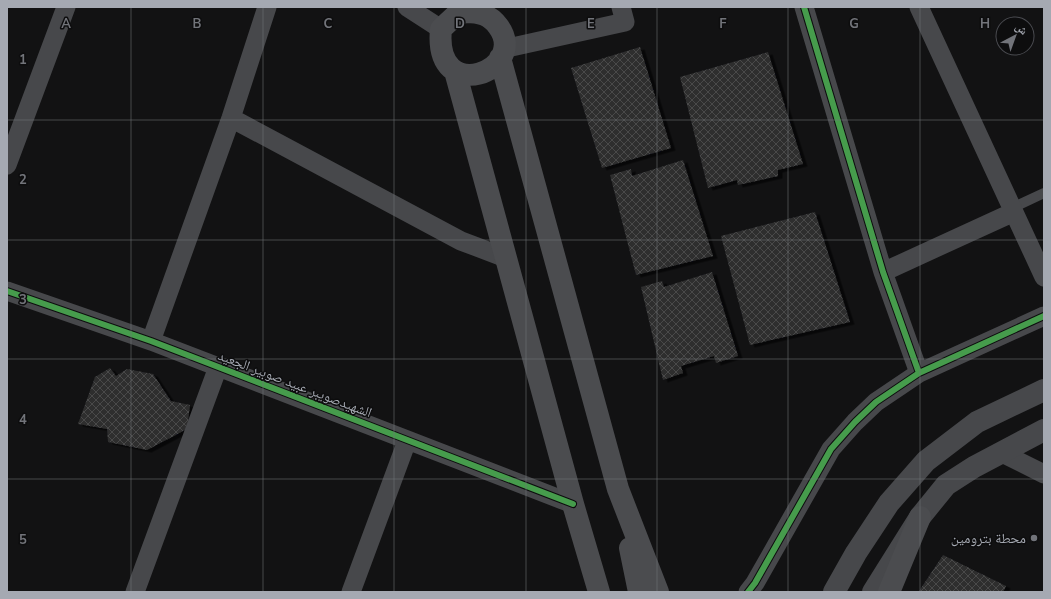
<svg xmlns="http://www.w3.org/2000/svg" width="1051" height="599" font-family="'Nunito Sans','Noto Naskh Arabic',sans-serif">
<defs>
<pattern id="building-cross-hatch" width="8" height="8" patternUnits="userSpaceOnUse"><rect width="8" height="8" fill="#2d2d2e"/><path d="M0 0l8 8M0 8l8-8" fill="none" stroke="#48494a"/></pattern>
<filter id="shadow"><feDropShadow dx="4.5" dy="2.5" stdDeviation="0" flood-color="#0009"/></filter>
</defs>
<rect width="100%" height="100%" fill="#121213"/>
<path fill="url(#building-cross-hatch)" filter="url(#shadow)" d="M640 47 671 148 602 168 571 68Z
M768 52 803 164 778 170V176L738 185 737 180 708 188 680 77Z
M683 160 713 256 636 275 610 175 631 169 632 176Z
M815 212 850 322 750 345 721 236Z
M712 272 738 356 716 363 714 356 681 366 683 373 663 380 641 287 662 281 664 287Z
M110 368 116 376 127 369 153 374 171 401 190 405 187 429 147 450 108 442 107 429 78 424 95 377Z
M943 555 1006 586 1003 592 919 591Z"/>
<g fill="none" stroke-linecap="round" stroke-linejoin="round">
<path stroke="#47484b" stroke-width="10" d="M1012 208 1044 193"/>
<path stroke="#47484b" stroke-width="19" d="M407 7 441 29
M804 7 883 272 919 373
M919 7 1044 277
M503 49 625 22 621 7
M231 118 461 241 506 258
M7 165 66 7
M883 272 1014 212
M7 291 151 341 573 504
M151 341 231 118 267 7
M1002 453 1044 474
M135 592 218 367
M351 592 407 441
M748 592 755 583 831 449 855 422 876 402 919 373 1044 316"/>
<path stroke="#47484b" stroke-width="22" d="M834 592 856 553 889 503 926 461 977 422 1044 390
M873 592 920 517 946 485 974 467 1044 430"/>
<path stroke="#4b4c4f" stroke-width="22" d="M466 12C480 12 490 15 498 26 531 70 433 108 441 29L456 15Z
M500 58 618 489 658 592
M455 71 573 504 599 592
M630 548 639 592
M889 592 920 517"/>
<g stroke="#0d0d0e" stroke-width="8">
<path id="cycleway" d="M804 7 883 272 919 373
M7 291 151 341 573 504
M748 592 755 583 831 449 855 422 876 402 919 373 1044 316"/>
</g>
<use href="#cycleway" stroke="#469c4c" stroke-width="6"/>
</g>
<path fill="none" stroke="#72747a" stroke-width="1" stroke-opacity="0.55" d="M131 7V592M263 7V592M394 7V592M526 7V592M657 7V592M788 7V592M920 7V592M7 120H1044M7 240H1044M7 359H1044M7 479H1044"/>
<circle fill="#72747a" stroke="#0d0d0e" stroke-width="1.5" cx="1034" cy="538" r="4"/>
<g text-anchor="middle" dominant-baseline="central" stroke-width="3" stroke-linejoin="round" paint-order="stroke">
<g font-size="14" fill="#a5a9b2" stroke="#0d0d0e">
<text transform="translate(295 384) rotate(21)">الشهيدصويبر عبيد صوبير الجعيد</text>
</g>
<g font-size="14" fill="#a5a9b2" stroke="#0d0d0e" text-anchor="end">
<text x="1026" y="538">محطة بترومين</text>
</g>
</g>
<g font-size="13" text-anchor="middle" font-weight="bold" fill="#72747a" stroke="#0d0d0e" stroke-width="3" stroke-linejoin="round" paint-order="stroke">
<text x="66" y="28">A</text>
<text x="197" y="28">B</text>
<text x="328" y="28">C</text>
<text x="460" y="28">D</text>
<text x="591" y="28">E</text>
<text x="723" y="28">F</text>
<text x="854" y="28">G</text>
<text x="985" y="28">H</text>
<text x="23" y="64">1</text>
<text x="23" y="184">2</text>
<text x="23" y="304">3</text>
<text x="23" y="424">4</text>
<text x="23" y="544">5</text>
</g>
<rect width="1051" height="599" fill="none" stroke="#a5a9b2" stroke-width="16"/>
<g transform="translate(1015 36) rotate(41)"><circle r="19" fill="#0d0d0e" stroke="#4a4b50"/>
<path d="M0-3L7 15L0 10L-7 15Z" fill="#72747a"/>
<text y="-6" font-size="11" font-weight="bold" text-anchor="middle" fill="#a5a9b2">ش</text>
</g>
</svg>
